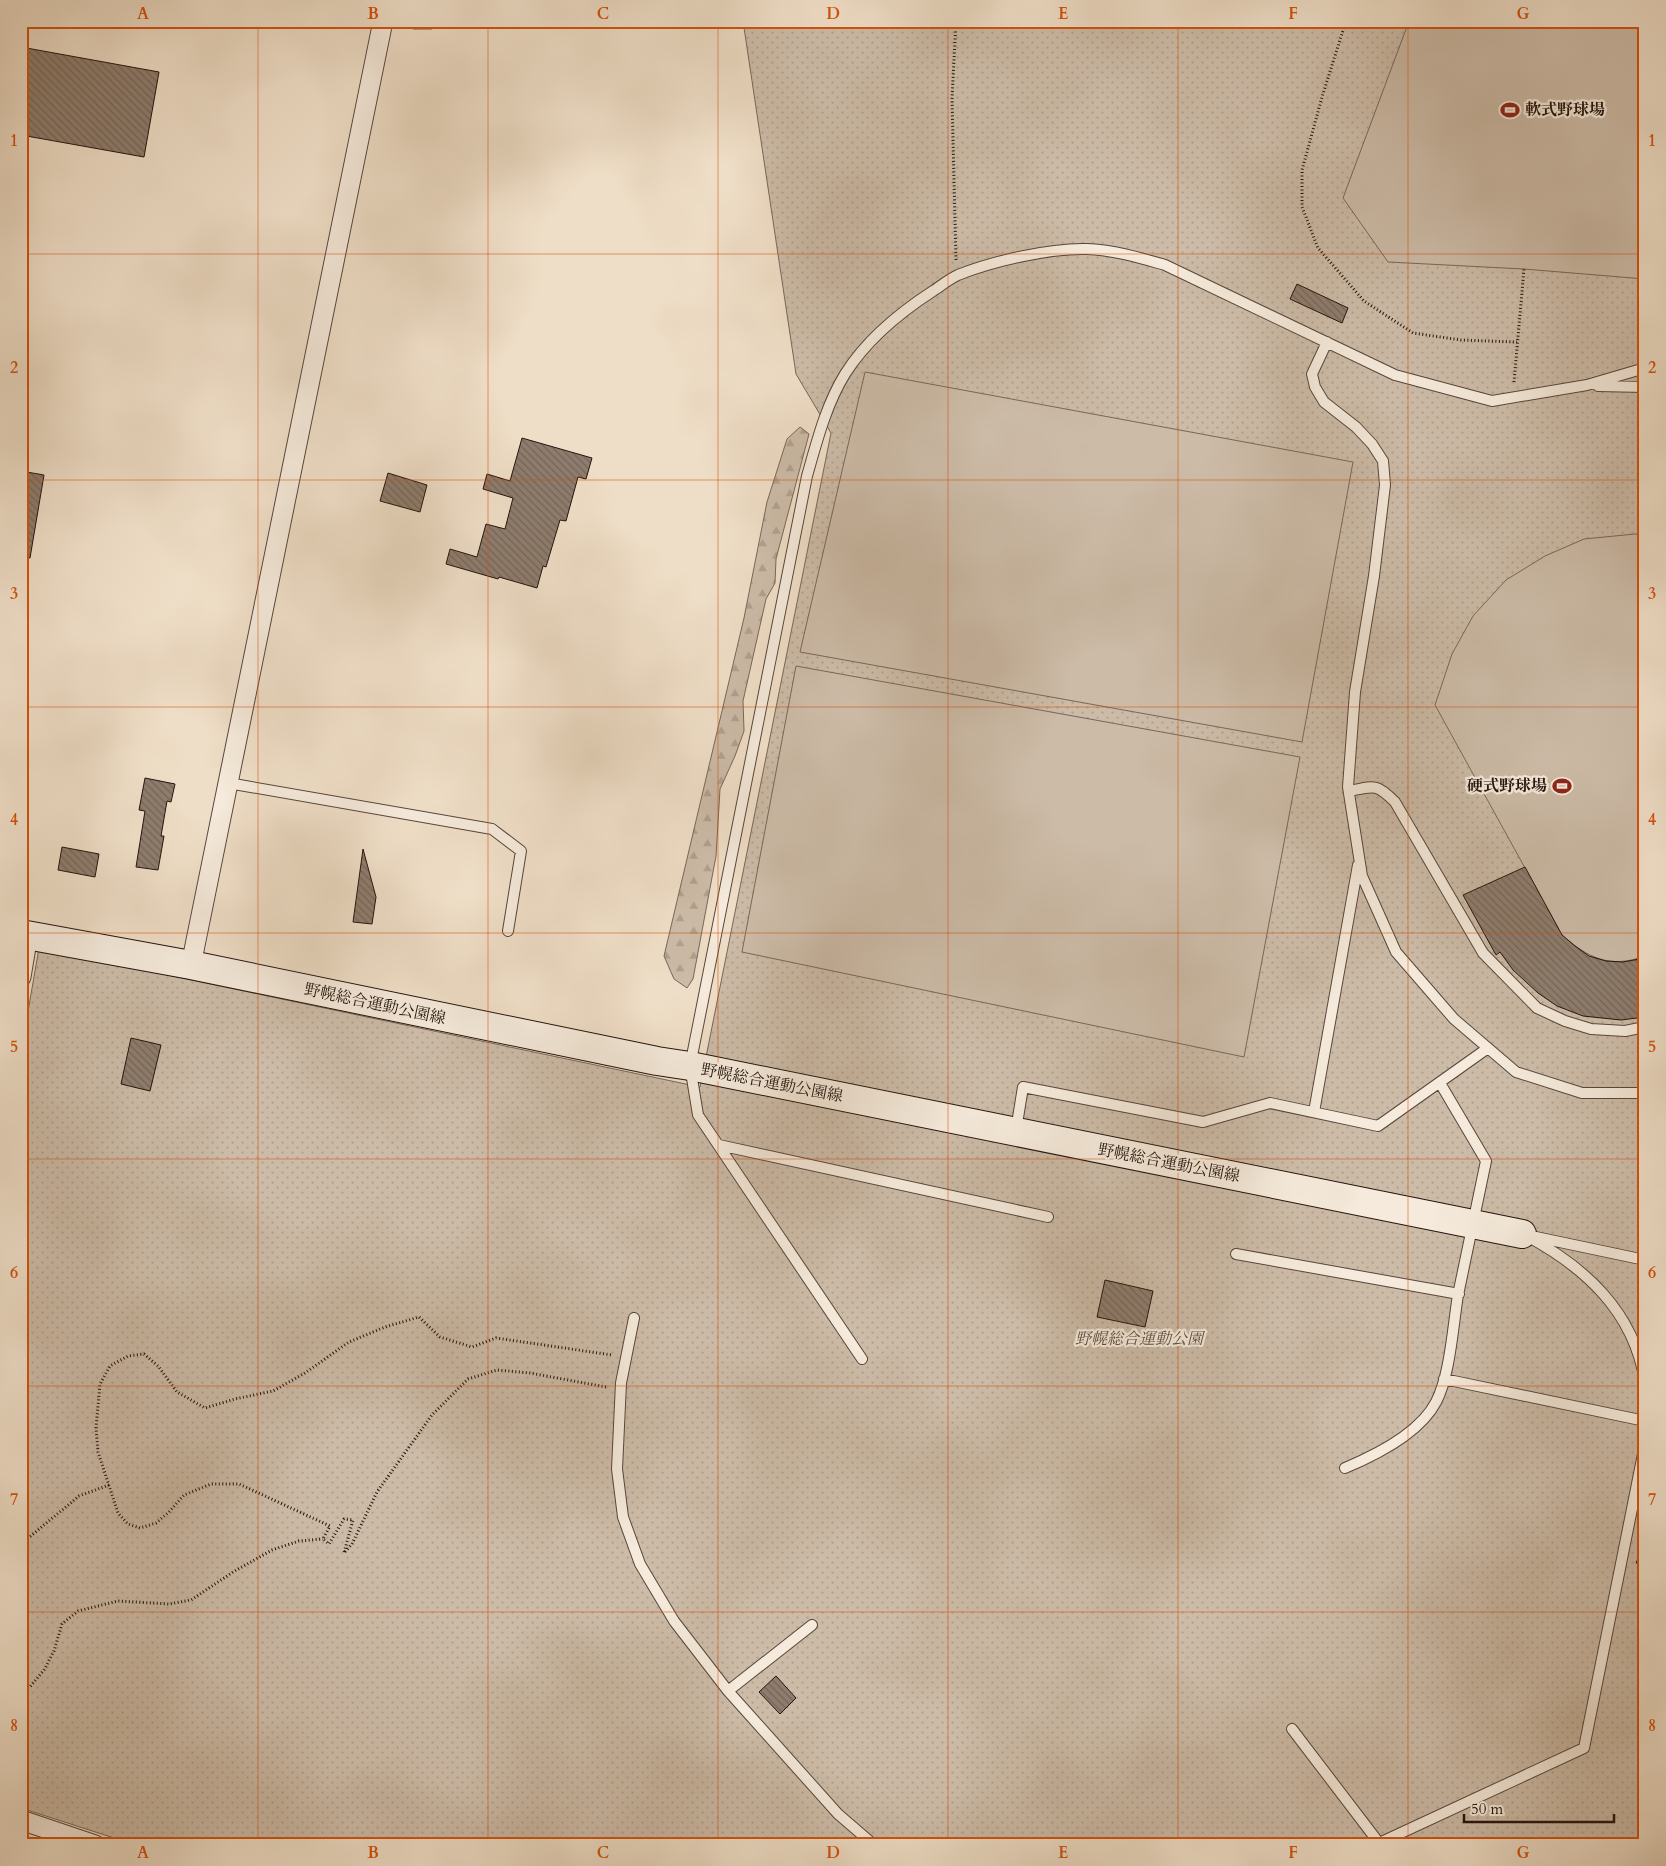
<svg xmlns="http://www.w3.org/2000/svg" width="1666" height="1866" font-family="Cardo,'Noto Serif JP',serif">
<defs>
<pattern id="forest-firs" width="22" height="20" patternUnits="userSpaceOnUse" patternTransform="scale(1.25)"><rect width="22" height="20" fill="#ccbba7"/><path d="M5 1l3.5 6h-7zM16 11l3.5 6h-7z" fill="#afa08f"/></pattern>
<pattern id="park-dots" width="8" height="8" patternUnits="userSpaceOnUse" patternTransform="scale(1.25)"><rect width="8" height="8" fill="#ccbba7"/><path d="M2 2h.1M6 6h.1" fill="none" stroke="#afa08f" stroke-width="1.8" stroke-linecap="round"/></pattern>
<pattern id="building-back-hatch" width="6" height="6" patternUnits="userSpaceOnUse" patternTransform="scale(1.25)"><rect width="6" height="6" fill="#8e7d6e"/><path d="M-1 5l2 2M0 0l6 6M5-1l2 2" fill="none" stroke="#746559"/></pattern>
</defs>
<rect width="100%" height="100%" fill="#efdec7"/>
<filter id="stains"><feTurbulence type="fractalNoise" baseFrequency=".004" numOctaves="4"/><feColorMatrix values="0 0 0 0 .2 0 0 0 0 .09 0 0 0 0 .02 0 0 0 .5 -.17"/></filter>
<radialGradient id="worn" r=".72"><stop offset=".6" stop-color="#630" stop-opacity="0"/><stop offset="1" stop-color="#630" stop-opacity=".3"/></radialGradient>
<path fill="url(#forest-firs)" stroke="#78675a" d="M405 21H439L432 29H413Z
M800 427 809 434 776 559 775 583 766 599 743 701 744 731 735 756 720 789 716 856 693 979 687 988 674 979 664 956 744 618 767 502 787 439Z"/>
<path fill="url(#park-dots)" stroke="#78675a" d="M743 21H1645V1845H128L111 1837 21 1808V1052L39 948 700 1087 831 433 796 374Z"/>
<path fill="#ccbba7" stroke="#78675a" d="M1409 21H1645V279L1524 269 1388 262 1343 198Z
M865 372 1353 462 1302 742 800 652Z
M1635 534 1645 535V956C1610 969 1588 958 1562 935L1435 705 1452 654 1473 616 1506 580 1545 556 1584 539Z
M796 666 1300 757 1244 1057 742 952Z"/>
<path fill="url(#building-back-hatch)" stroke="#24130d" d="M21 47 159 72 144 157 21 135Z
M1297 284 1348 308 1342 323 1290 299Z
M522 438 592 458 586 479 578 477 566 521 560 520 546 567 543 566 537 588 499 577 498 579 446 564 450 549 477 557 486 524 505 529 513 498 483 489 487 474 510 481Z
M21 471 44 475 30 558 21 557Z
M388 473 427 485 420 512 380 501Z
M145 778 175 784 171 802 167 801 161 836H164L158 870 136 867 145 811 139 810Z
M62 847 99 854 95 877 58 870Z
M363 849 376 897 372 924 353 922Z
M1525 867 1562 935 1575 946 1589 956 1606 961 1623 962 1645 958V1017L1621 1020 1583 1016 1557 1006 1538 993 1513 970 1500 952 1496 955 1463 895Z
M131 1038 161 1045 150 1091 121 1084Z
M1105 1280 1153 1291 1145 1327 1097 1317Z
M776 1676 796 1698 780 1714 759 1692Z"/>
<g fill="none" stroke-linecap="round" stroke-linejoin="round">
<g stroke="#57463c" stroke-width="12">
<path id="lane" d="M1327 342 1312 374 1315 387 1324 402 1356 427 1372 444 1383 461 1385 485 1374 576 1355 692 1348 787 1362 876 1396 952 1454 1019 1516 1072 1582 1093H1645
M1598 386 1645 387
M228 783 492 829 521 851 508 931
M1349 791C1374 786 1376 783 1395 802L1483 953 1537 1008 1565 1021 1591 1029 1625 1031 1645 1027
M1314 1112 1358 865
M1016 1130 1023 1087 1203 1122 1270 1103 1378 1126 1488 1048
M719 1145 1048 1217
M1523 1234C1584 1266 1634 1311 1645 1382
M1536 1237 1645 1260
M1236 1254 1459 1294
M634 1318 621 1383 617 1469 623 1517 640 1564 674 1621 728 1691 838 1814 874 1845
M862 1359 698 1115 690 1066 807 476C817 441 826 405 845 374 867 339 899 313 933 291 941 286 949 279 958 275 993 261 1050 248 1087 249 1114 250 1140 258 1165 265L1395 375 1492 401 1587 385 1645 368
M1444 1379 1645 1421
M1345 1468C1376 1455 1420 1433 1436 1402 1450 1376 1453 1325 1458 1295 1467 1250 1477 1206 1486 1161L1440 1083
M728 1691 812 1625
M1292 1729 1379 1843
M1375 1845 1584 1748 1645 1444"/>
</g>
<g stroke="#57463c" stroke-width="21">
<path id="street" d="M191 965 383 21
M21 977 28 935
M21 1820 95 1845"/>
</g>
<g stroke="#24130d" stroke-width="30">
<path id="secondary" d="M21 934 191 965 657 1061 690 1066 1522 1234"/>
</g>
<path stroke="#24130d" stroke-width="3" stroke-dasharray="1 2.5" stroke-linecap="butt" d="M956 21 952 99 956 260
M1346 21 1322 97 1302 170V207L1318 248 1364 301 1413 333 1461 340 1517 342
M1514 382 1524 269
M606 1387 530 1373 497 1370 468 1379 432 1415 377 1492 352 1544 344 1553 353 1520 344 1519 329 1544 323 1539 330 1526 239 1484H211L184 1495 169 1512 156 1523 140 1528 128 1524 118 1513 98 1452 96 1428 100 1384 110 1366 128 1356 144 1354 158 1366 177 1392 205 1408 235 1399 273 1391 305 1373 349 1342 385 1327 419 1317 440 1337 472 1347 496 1338 612 1355
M21 1541 26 1540 79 1496 109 1485
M1636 1562 1645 1564
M21 1690 29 1688 44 1670 54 1651 62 1624 78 1611 118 1601 169 1604 191 1600 233 1572 272 1550 299 1541 323 1539"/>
<use href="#lane" stroke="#f5eadb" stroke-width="10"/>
<use href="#street" stroke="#f5eadb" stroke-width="19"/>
<use href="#secondary" stroke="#f5eadb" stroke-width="28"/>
</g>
<path fill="none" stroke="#d4520c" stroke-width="1" stroke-opacity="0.55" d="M258 21V1845M488 21V1845M718 21V1845M948 21V1845M1178 21V1845M1408 21V1845M21 254H1645M21 480H1645M21 707H1645M21 933H1645M21 1159H1645M21 1386H1645M21 1612H1645"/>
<defs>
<g id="stadium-bare" transform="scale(1.5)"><path d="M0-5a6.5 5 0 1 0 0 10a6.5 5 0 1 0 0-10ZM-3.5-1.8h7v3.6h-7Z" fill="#8f2418" stroke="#f5eadb" stroke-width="2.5" paint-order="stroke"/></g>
</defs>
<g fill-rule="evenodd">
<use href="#stadium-bare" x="1510" y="110"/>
<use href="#stadium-bare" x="1562" y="786"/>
</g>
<g text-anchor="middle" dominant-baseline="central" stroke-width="4.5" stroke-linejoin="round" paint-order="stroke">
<g font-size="16" font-weight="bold" fill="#24130d" stroke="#f5eadb" text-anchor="start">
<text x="1525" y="110">軟式野球場</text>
<text x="1547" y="786" text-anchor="end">硬式野球場</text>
</g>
<g font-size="16" fill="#24130d" stroke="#f5eadb">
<text transform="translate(375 1004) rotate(12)">野幌総合運動公園線</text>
<text transform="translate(772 1083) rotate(11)">野幌総合運動公園線</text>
<text transform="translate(1169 1163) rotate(11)">野幌総合運動公園線</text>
</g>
<g font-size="16" font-style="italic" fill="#5f4e43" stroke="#f5eadb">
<text x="1139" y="1339">野幌総合運動公園</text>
</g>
</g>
<rect width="1666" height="1866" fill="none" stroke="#efdec7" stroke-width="55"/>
<path d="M1464 1814v8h150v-8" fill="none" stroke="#24130d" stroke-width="2.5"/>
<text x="1471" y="1814" font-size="15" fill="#24130d" stroke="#f5eadb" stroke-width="4" paint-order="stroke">50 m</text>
<rect x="28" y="28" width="1610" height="1810" fill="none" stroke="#d4520c" stroke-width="2"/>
<g font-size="16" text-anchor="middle" font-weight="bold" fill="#d4520c">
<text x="143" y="19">A</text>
<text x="373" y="19">B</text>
<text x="603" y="19">C</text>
<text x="833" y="19">D</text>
<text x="1063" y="19">E</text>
<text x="1293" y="19">F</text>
<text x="1523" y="19">G</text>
<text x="14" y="146">1</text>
<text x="1652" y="146">1</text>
<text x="14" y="373">2</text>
<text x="1652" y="373">2</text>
<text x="14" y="599">3</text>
<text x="1652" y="599">3</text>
<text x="14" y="825">4</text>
<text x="1652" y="825">4</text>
<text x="14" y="1052">5</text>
<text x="1652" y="1052">5</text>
<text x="14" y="1278">6</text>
<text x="1652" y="1278">6</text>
<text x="14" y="1505">7</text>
<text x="1652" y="1505">7</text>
<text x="14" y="1731">8</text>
<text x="1652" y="1731">8</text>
<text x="143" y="1858">A</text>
<text x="373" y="1858">B</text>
<text x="603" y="1858">C</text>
<text x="833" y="1858">D</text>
<text x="1063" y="1858">E</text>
<text x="1293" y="1858">F</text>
<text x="1523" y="1858">G</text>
</g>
<rect width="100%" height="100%" filter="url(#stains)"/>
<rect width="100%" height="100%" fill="url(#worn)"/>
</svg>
